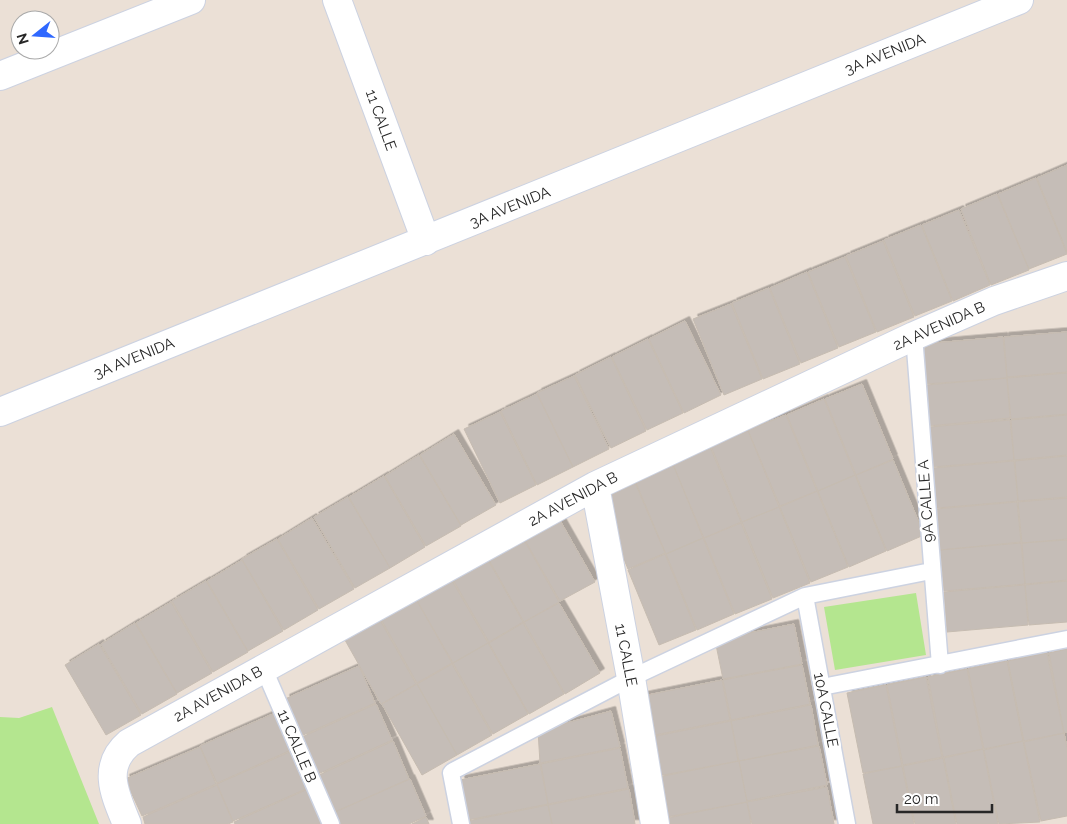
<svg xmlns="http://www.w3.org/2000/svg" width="1067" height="824" font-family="Raleway,sans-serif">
<defs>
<filter id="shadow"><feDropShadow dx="4.5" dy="-4.5" stdDeviation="0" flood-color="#0004"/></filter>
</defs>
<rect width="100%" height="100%" fill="#ebe0d6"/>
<path fill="#b4e68f" d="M916 593 926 655 835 670 824 607Z
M52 707 99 824H0V717L19 718Z"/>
<path fill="#c5bdb7" stroke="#c6bcb1" filter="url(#shadow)" d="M1067 165V252L1037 178Z
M1036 178 1067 254 1029 269 998 194Z
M997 194 1029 270 991 285 961 209Z
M959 210 990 285 953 301 922 225Z
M921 225 952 301 915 316 884 240Z
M883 241 914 317 877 332 846 256Z
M845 257 876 332 839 347 808 272Z
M807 272 838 348 801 363 770 288Z
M769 288 800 364 763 379 732 303Z
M731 304 762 379 724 395 693 319Z
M685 321 721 395 684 413 649 339Z
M1067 332V372L1007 377 1004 337Z
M1003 337 1007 378 926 384 923 344Z
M648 339 683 413 647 430 612 357Z
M611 357 646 431 611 448 575 375Z
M1067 373V414L1011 419 1007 378Z
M574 376 609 449 573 467 537 393Z
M1007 378 1010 418 929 426 926 385Z
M862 384 893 459 856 475 825 399Z
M537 394 573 467 537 485 501 411Z
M824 399 855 475 818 491 787 415Z
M500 412 536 485 500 503 464 429Z
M786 415 817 491 780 506 748 430Z
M1067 415V455L1014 460 1011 420Z
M1010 420 1014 460 933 467 929 427Z
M748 431 779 507 742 522 711 446Z
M454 434 496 505 461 525 420 455Z
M710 447 741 522 704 538 672 462Z
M419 455 461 526 426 546 385 476Z
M1067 456V497L1018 501 1015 461Z
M893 460 924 535 887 551 856 475Z
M1014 461 1018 501 937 508 933 468Z
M672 462 703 538 666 554 634 478Z
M855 475 886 551 849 567 818 491Z
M384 476 425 547 390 568 349 497Z
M633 478 665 553 628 569 597 493Z
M817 491 848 567 811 582 780 507Z
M348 497 390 568 355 588 314 517Z
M1067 498V539L1022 543 1018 502Z
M1017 502 1021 542 940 550 936 509Z
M779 507 810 583 773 598 742 522Z
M554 510 595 582 560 601 519 530Z
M312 518 354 589 319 609 278 539Z
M741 523 772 599 735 614 704 538Z
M519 531 559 602 524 622 484 551Z
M703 538 734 614 697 630 666 554Z
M277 539 318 610 284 630 242 559Z
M1067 540V580L1025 584 1022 543Z
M1021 543 1025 584 944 591 940 550Z
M483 551 523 622 489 642 448 571Z
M665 554 696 630 659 645 628 570Z
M242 560 283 631 248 651 207 581Z
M447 572 488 643 453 663 412 592Z
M206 581 248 652 213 672 172 601Z
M1067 581V622L1029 625 1025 585Z
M1025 585 1028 625 947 632 944 592Z
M412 592 452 663 417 683 377 612Z
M171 602 212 673 177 693 136 623Z
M559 603 600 673 565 694 524 622Z
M376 613 416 684 381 704 341 633Z
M135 623 177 694 142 714 101 644Z
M523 623 564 694 529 714 489 643Z
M794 624 802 664 723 679 715 640Z
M488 643 528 714 493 734 453 663Z
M99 644 141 715 106 735 65 665Z
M1067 649V732L1064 733 1049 653Z
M1047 653 1064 733 1024 741 1008 661Z
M1007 661 1023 741 984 749 968 669Z
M452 664 492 735 457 755 417 684Z
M802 665 810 704 731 720 723 680Z
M359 666 375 703 301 736 285 699Z
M967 669 983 749 943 757 928 677Z
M926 677 942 757 903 765 887 685Z
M722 680 730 720 650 736 643 696Z
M417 684 457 755 422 775 382 704Z
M886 685 902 766 863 773 847 693Z
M376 704 392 740 318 774 302 737Z
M811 705 818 745 739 761 731 721Z
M611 711 620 747 540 763 538 731Z
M275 713 291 750 217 783 200 746Z
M731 721 738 761 658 776 651 737Z
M1064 733 1067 748V816L1041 821 1024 742Z
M393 741 409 779 335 812 319 775Z
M1023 741 1040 822 999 824 984 750Z
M819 746 827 785 747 801 739 761Z
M200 747 216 784 142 816 125 779Z
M620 748 628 788 548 804 541 764Z
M983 749 998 824H957L944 758Z
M292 751 308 788 233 821 217 784Z
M943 758 956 824H915L903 766Z
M739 761 747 802 667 817 659 777Z
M540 764 548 804 468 820 460 780Z
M902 766 914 824H873L863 774Z
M410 779 426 816 409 824H340L335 812Z
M217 785 233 822 228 824H145L143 817Z
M827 787 834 824H752L747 802Z
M308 789 324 824H235L234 822Z
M629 789 635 824H552L548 805Z
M747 802 751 824H668L667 818Z
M548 805 552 824H469L468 821Z
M426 817 429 824H412Z"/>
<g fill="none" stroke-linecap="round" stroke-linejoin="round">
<g stroke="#ccd2e1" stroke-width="19">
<path id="lane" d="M914 336 940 665
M805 596 847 824
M264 669 331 824
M822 687 1067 639
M461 824 451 773 453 771 631 678 805 596 931 571"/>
</g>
<g stroke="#ccd2e1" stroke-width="30">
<path id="street" d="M337 0 426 241
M0 76 191 0
M0 412 1019 0
M595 486 631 678 655 824
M127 824C115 795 101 767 129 743L595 486 914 336 994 301 1067 276"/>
</g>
<use href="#lane" stroke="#fff" stroke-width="16"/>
<use href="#street" stroke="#fff" stroke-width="28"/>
</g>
<g text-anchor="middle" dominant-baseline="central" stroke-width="5" stroke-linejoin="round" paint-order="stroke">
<g font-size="15" fill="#272727" stroke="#fff">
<text transform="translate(885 54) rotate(-22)">3A AVENIDA</text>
<text transform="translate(381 120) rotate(70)">11 CALLE</text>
<text transform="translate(510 207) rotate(-22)">3A AVENIDA</text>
<text transform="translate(939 326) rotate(-24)">2A AVENIDA B</text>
<text transform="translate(134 358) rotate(-22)">3A AVENIDA</text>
<text transform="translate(573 499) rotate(-28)">2A AVENIDA B</text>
<text transform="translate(926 501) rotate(-94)">9A CALLE A</text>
<text transform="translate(626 655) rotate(79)">11 CALLE</text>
<text transform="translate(218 694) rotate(-29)">2A AVENIDA B</text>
<text transform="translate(826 710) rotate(79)">10A CALLE</text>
<text transform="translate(297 746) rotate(67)">11 CALLE B</text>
</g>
</g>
<g transform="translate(35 35) rotate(253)"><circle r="24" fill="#ffffff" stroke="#a9a9a9"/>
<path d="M0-4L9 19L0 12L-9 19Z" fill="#2f68ff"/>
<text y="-8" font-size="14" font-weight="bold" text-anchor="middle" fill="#272727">N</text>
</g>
<path d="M897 804v8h95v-8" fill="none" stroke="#272727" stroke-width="2.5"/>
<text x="904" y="804" font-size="15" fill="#272727" stroke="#ffffff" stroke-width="4" paint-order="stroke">20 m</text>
</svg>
